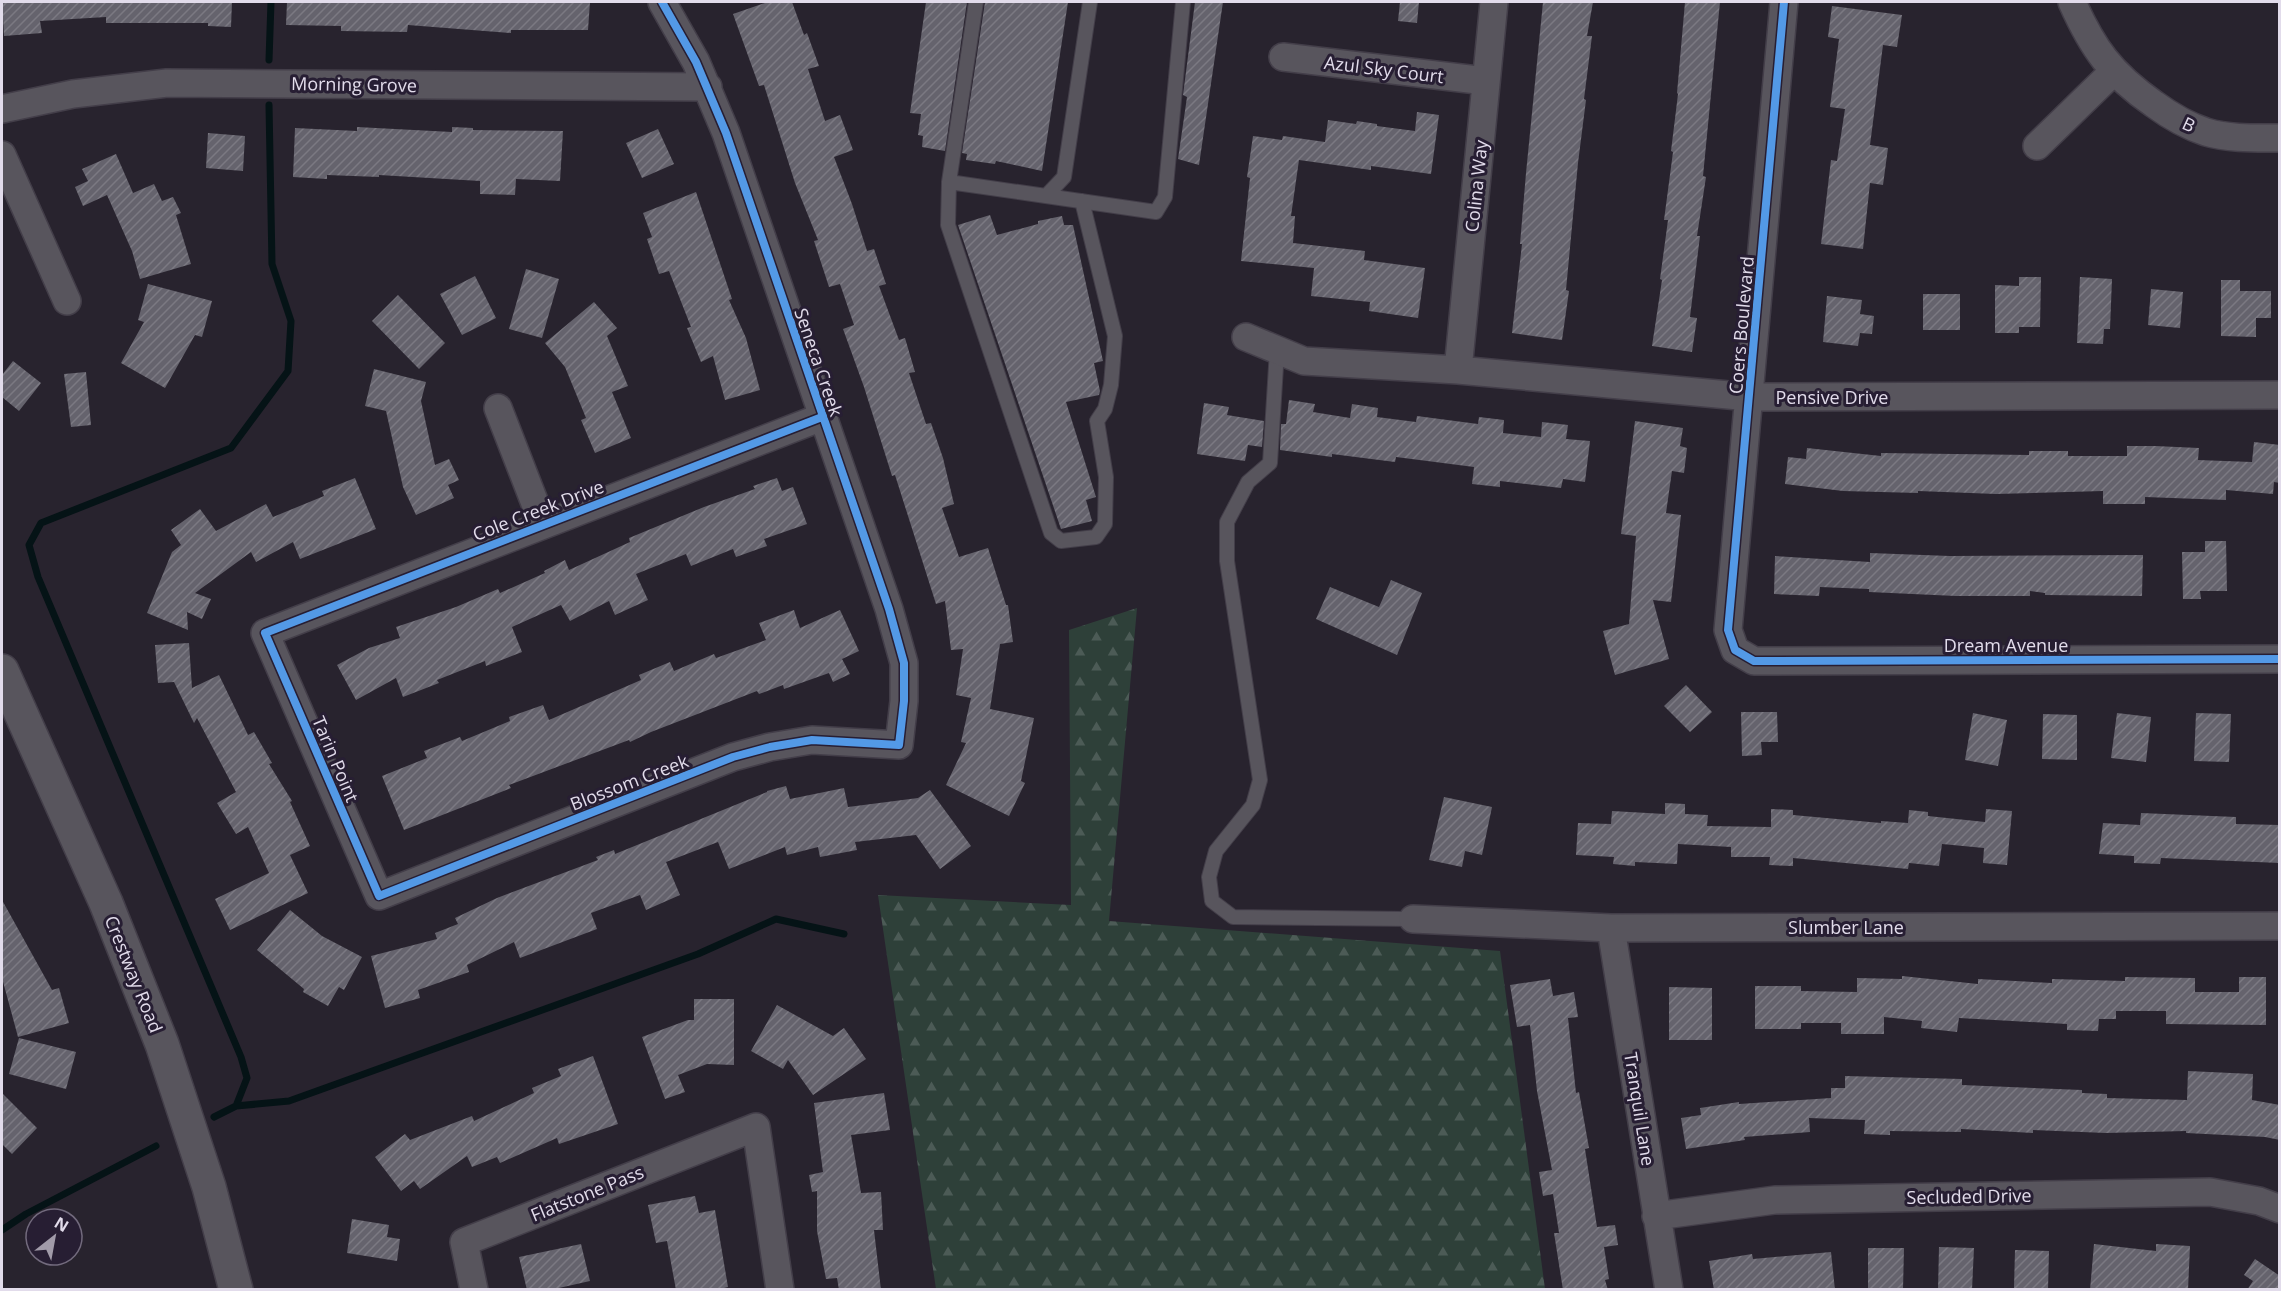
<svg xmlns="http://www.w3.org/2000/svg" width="2281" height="1291" font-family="'Open Sans',sans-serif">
<defs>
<pattern id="forest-firs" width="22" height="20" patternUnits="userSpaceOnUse" patternTransform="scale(1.5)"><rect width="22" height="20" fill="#2e4039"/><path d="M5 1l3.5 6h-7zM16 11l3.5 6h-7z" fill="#4c5b56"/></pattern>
<pattern id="building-hatch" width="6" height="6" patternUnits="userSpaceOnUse" patternTransform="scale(1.5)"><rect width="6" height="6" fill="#65636d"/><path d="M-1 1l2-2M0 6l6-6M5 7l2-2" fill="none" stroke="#7b7982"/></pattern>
</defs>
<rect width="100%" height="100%" fill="#28232e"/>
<path fill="url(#forest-firs)" d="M1137 608 1109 921 1500 951 1545 1289H936L878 895 1071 905 1069 630Z"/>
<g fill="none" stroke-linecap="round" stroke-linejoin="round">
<path stroke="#051316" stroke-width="7" d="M269 60 271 2
M236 1106 289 1101 698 954 776 919 844 934
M214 1117 236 1106 247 1078 241 1057 38 577 29 545 41 523 231 448 288 371 291 321 272 264 269 105
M2 1230 26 1214 156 1146"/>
</g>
<path fill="url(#building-hatch)" d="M2 2H232L231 27 208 26V23H106V17L40 21 42 33 4 36Z
M287 2H590L588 30H511V33L408 25 407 32 341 31V26L286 25Z
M768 2H792L804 35 807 33 819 66 808 69 825 121 840 115 853 150 834 157 852 204 867 251 874 249 886 284 879 286 899 340 905 338 915 372 909 373 926 424 931 423 943 458 954 504 942 508 959 557 988 548 1006 605H1008L1013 642 1000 644 990 709 1034 718 1021 781 1025 783 1009 816 946 785 966 743 961 742 971 698 956 695 963 649 951 650 945 601 936 604 895 475 892 476 864 387 843 329 854 325 840 284 829 287 814 241 818 240 795 183 764 85 759 86 733 14Z
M926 2H967L945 151 922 147 923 136 918 135 921 114 910 113Z
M985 2H1068L1042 171 996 161 995 164 966 160 967 154 962 153Z
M1195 2H1223L1199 165 1178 159 1187 97 1183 95Z
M1400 2H1419L1417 23 1398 21Z
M1543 2H1593L1587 36H1592L1584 99 1586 100 1578 163 1566 290 1569 291 1562 340 1512 333 1522 244H1520L1526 173Z
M1685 2H1720L1703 176 1706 177 1697 236H1700L1690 317 1697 318 1692 352 1652 346 1662 280 1660 279 1668 220H1664L1673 152 1671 151 1678 94 1677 93Z
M1832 6 1902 15 1897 47 1883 45 1870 145 1888 148 1883 185 1870 183 1863 249 1821 244 1831 160 1837 161 1845 109 1830 107 1839 39 1828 37Z
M1417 112 1439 115 1431 174 1371 166V170L1299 160 1291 216H1295L1293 243 1365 251 1364 260 1425 268 1418 318 1369 311 1370 302 1311 296 1314 268 1241 261 1250 178 1247 177 1253 136 1282 140 1283 136 1325 142 1328 120 1356 124 1357 121 1377 124V126L1415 131Z
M357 127 452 132V127L473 128V130L563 131 560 181 516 179 515 195 480 194V181L379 175V177L327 175V179L293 177 295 128 357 131Z
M658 129 674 164 642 178 626 143Z
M208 133 245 136 243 171 206 168Z
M116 154 133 193 154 184 162 201 173 197 181 213 176 215 191 264 140 279 132 251 107 195 83 206 75 187 88 181 82 169Z
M696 192 732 299 729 300 746 338 760 390 725 400 713 356 701 362 687 328 691 327 669 271 659 274 647 239 652 237 643 213Z
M990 215 997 235 1038 224V221L1062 216 1064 225H1073L1103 361 1094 363 1100 391 1099 395 1066 402 1096 497 1086 500 1092 521 1061 529 958 225Z
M526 269 559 279 542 338 509 329Z
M475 276 496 318 462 335 440 294Z
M2019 277H2041L2040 327H2019V333H1995V285L2019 286Z
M2080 277 2112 279 2110 329H2104L2103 344 2077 343Z
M2221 280H2240V291H2271V318H2256V337L2221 336Z
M148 284 212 301 202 337 195 335 165 388 121 363 144 322 138 320Z
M2151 289 2183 292 2180 328 2148 325Z
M1923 294H1960V330H1923Z
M398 295 445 343 419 369 372 321Z
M1827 296 1862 300 1860 314 1874 316 1872 334 1860 333 1858 346 1823 342Z
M594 302 617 328 607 336 628 386 612 392 631 438 595 453 581 420 586 418 565 367 545 343Z
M13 361 41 383 19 411 2 397V375Z
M374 369 426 382 421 401 435 465 449 459 459 480 448 485 454 498 416 515 403 487 386 411 365 406Z
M86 372 91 425 71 427 64 374Z
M1289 400 1315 404 1313 412 1350 418 1352 404 1378 408 1377 417 1416 422 1417 416 1478 424 1479 417 1504 420 1503 433 1541 437 1542 422 1568 425 1566 439 1590 441 1585 482 1563 479 1561 488 1500 481V487L1472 484 1474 467 1396 457 1395 462 1332 454V457L1280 450 1281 424H1286Z
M1204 403 1229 407 1227 415 1264 421 1262 447 1248 445 1245 461 1197 454Z
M1635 421 1683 428 1680 446 1687 448 1684 473 1672 471 1666 513 1681 515 1671 602 1653 600 1669 659 1615 675 1603 631 1629 624 1636 536 1621 534Z
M2254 442 2280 445V483L2274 482 2273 494 2226 490V500L2145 497V504H2103V491L1996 494 1918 491V493L1843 491 1785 484 1788 457 1806 459 1807 448 1881 456V453L2029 455V451H2068V456H2127V446H2155L2199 448 2198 460 2252 462Z
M355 478 376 529 300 559 293 542 256 562 251 552 195 593 211 599 202 619 187 612 188 630 147 613 172 552 181 545 171 530 200 509 216 531 266 504 273 517 324 496 322 491Z
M777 478 782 491 793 487 807 524 764 539 767 546 736 557 733 549 691 566 686 554 636 574 648 600 615 615 609 601 570 621 561 605 512 627 522 652 486 666 485 661 437 680 439 683 403 697 396 678 356 700 337 665 369 648 400 638 396 627 456 607 498 589 500 593 545 573 544 571 565 560 569 570 630 542 629 538 704 507 755 489 753 486Z
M2205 541H2226L2227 591H2200L2201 599H2183L2182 552H2205Z
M1870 553 1950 556 2143 555 2142 596 2045 595V593L2030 591V596H1956L1869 592V589L1820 587 1819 596 1774 594 1775 556 1870 562Z
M1391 580 1422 593 1397 655 1316 619 1330 587 1379 607Z
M794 610 800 628 840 610 859 651 842 659 850 674 833 682 829 673 784 689 783 685 759 694 757 691 651 732 630 742 629 740 509 785 511 788 404 830 382 776 427 758 424 751 460 737 462 741 510 721 509 717 543 705 549 720 641 680 639 675 670 662 674 671 714 654 716 658 766 640 759 623Z
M189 643 192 688 219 675 248 735 254 732 272 763 269 764 292 801 290 802 310 846 290 855 308 893 230 930 215 899 269 873 248 827 236 834 217 803 236 792 197 718 194 723 174 682 158 683 155 645Z
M1686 685 1712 712 1690 732 1664 706Z
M1741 712H1777L1778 742H1761L1762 755 1742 756Z
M1973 713 2007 720 1998 766 1965 760Z
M2117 713 2151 717 2146 762 2111 758Z
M2196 713 2231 714 2229 762 2194 761Z
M2043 714 2077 715V760L2042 759Z
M786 786 790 799 844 788 848 807 918 798 930 790 971 846 940 869 916 835 855 842 857 850 820 857 818 847 787 855 785 847 729 869 718 842 666 862 680 895 646 910 640 895 591 913 597 929 520 958 514 942 467 965 469 972 418 990 420 998 385 1008 371 956 437 939 435 933 458 924 455 918 497 898 598 860 596 857 614 850 615 854 767 792V791Z
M1444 797 1492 807 1482 855 1465 851 1462 867 1429 860Z
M1665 803 1685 804V814L1708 815 1707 826 1771 827V809L1793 810V815L1881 823V821L1908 823 1909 810 1928 812V816L1985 822 1986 809 2012 811 2007 865 1983 863 1984 848 1942 844 1939 866 1909 863 1908 869 1793 858V866L1769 865 1770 857H1731V847L1678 844 1677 864 1635 862V866L1613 864 1614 857 1576 855 1578 823 1611 824 1612 811 1665 814Z
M2141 813 2236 817V824L2280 825V863L2161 858 2160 864 2134 863V856L2099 854 2103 823 2140 825Z
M2 900 52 990 59 988 69 1023 18 1037 2 978Z
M290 910 322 936 362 957 344 990 339 987 328 1006 303 992 304 989 257 950Z
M1902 976 1978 984V979L2052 983V979L2125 981V977L2195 978V992H2239V977H2266V1025L2166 1024V1011H2116V1019H2099L2098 1031 2067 1030V1024L1959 1018 1957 1032 1921 1028 1922 1021 1884 1017V1034H1841V1023H1801V1029H1755V986H1801V991L1857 992V978L1902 979Z
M1550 979 1553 996 1574 992 1578 1017 1568 1018 1576 1093 1579 1092 1589 1148 1585 1149 1597 1227 1615 1225 1618 1245 1604 1247 1609 1279 1605 1280 1608 1290H1563L1554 1233H1559L1553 1194 1543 1196 1539 1172 1552 1170 1537 1091 1530 1025 1517 1027 1510 985Z
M1669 987 1712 988V1040H1669Z
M694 999H734V1065L707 1064 678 1075 685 1092 665 1099 642 1037 688 1020H694Z
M777 1005 833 1036 844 1028 866 1059 813 1095 788 1060 783 1069 751 1051Z
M19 1038 76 1052 66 1089 9 1074Z
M593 1056 618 1124 559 1144 557 1138 500 1163 497 1157 472 1167 467 1156 420 1189 414 1181 401 1191 375 1157 405 1134 410 1140 472 1116 474 1121 534 1093 532 1088 561 1076 558 1069Z
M2188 1071 2253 1074 2252 1100 2280 1105V1140L2265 1137 2186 1133V1131L2106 1133 2033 1130V1133L1961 1129V1132L1890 1131V1135L1864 1134 1865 1120 1809 1118 1810 1132 1744 1137 1745 1140 1686 1149 1681 1118 1701 1115 1700 1108 1739 1102V1104L1831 1098V1088H1845V1076L1962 1079V1085L2082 1090V1093L2107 1094V1098L2187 1100Z
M2 1093 37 1128 12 1154 2 1144Z
M884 1093 890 1130 851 1135 861 1193 881 1192 883 1230H874L881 1290H839L837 1278 826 1279 817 1231V1191L812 1192 809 1175 823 1172 814 1103Z
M695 1196 699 1213 715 1210 728 1287 716 1290H676L667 1241 656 1243 648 1205Z
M352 1219 389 1225 387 1237 400 1239 397 1261 347 1253Z
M581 1244 590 1281 550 1290H527L519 1257Z
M2094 1244 2156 1251V1244L2190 1246 2188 1290H2090Z
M1939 1247 1974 1248 1972 1290H1938Z
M1868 1248H1904L1903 1290H1868Z
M2015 1250 2049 1251 2048 1290 2014 1288Z
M1831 1252 1835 1290H1714L1709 1261 1752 1254 1753 1259Z
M2255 1259 2280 1276V1290H2247L2253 1281 2244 1275Z"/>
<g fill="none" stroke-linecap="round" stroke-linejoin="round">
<g stroke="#433e49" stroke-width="16">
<path id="service" d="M976 2 949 182 1046 196 1064 177 1090 2
M949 182 948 225 1051 533 1061 541 1096 537 1105 524 1106 477 1097 421 1105 409 1111 385 1115 336 1082 201
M1046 196 1156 212 1165 197 1183 2
M1277 350 1270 463 1248 482 1227 522V561L1260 780 1253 805 1216 851 1209 877 1212 901 1233 917 1413 919"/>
</g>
<g stroke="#433e49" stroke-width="30">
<path id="minor" d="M662 2 696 62 726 133 889 609 904 663V701L899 745 812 740 770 747 733 757 379 896 265 633 822 417
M1784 2 1728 630 1735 650 1754 661 2280 659
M2072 2C2093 49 2111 74 2154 104 2169 115 2188 126 2206 132 2229 139 2256 138 2280 138
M1283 57 1486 81
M2 109 73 94 167 83 708 87
M2037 146 2113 72
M2 155 67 301
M1246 337 1304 361 1458 370 1750 397 2280 395
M1458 370 1494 2
M498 408 543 524
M1413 919 1611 928 2280 926
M1611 928 1669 1290
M1656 1216 1775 1200 2210 1192 2259 1201 2280 1209
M474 1290 464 1242 756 1127 780 1290"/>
</g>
<g stroke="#433e49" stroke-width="36">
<path id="tertiary" d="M2 671 106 903 162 1044 209 1187 236 1290"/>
</g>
<use href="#service" stroke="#58555d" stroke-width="14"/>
<use href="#minor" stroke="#58555d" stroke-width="27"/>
<use href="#tertiary" stroke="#58555d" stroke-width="33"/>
<g stroke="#271e33" stroke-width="11">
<path id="cycleway" d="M662 2 696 62 726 133 889 609 904 663V701L899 745 812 740 770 747 733 757 379 896 265 633 822 417
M1784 2 1728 630 1735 650 1754 661 2280 659"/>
</g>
<use href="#cycleway" stroke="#5399e6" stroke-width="8"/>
</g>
<g text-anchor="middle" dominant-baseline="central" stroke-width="6" stroke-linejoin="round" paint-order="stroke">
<g font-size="18" fill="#e2dceb" stroke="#271e33">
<text transform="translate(1384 69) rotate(7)">Azul Sky Court</text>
<text transform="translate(354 84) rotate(1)">Morning Grove</text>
<text transform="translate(2189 124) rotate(25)">B</text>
<text transform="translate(1476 186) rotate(-84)">Colina Way</text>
<text transform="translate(1741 325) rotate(-85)">Coers Boulevard</text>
<text transform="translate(819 362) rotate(71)">Seneca Creek</text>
<text x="1832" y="397">Pensive Drive</text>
<text transform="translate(538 510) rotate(-21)">Cole Creek Drive</text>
<text x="2006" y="645">Dream Avenue</text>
<text transform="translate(336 759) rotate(67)">Tarin Point</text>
<text transform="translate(629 782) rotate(-21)">Blossom Creek</text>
<text x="1846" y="927">Slumber Lane</text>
<text transform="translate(134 974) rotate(68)">Crestway Road</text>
<text transform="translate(1640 1109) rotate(81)">Tranquil Lane</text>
<text transform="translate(587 1193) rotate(-22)">Flatstone Pass</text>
<text transform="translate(1969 1196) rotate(-1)">Secluded Drive</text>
</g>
</g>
<rect width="2281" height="1291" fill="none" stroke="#e2dceb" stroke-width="6"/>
<g transform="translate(54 1237) rotate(31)"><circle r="28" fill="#271e33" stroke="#726a7d" stroke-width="1.5"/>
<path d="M0-4.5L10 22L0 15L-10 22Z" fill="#a19ba9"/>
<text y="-9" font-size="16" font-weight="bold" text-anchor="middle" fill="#e2dceb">N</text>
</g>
</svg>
